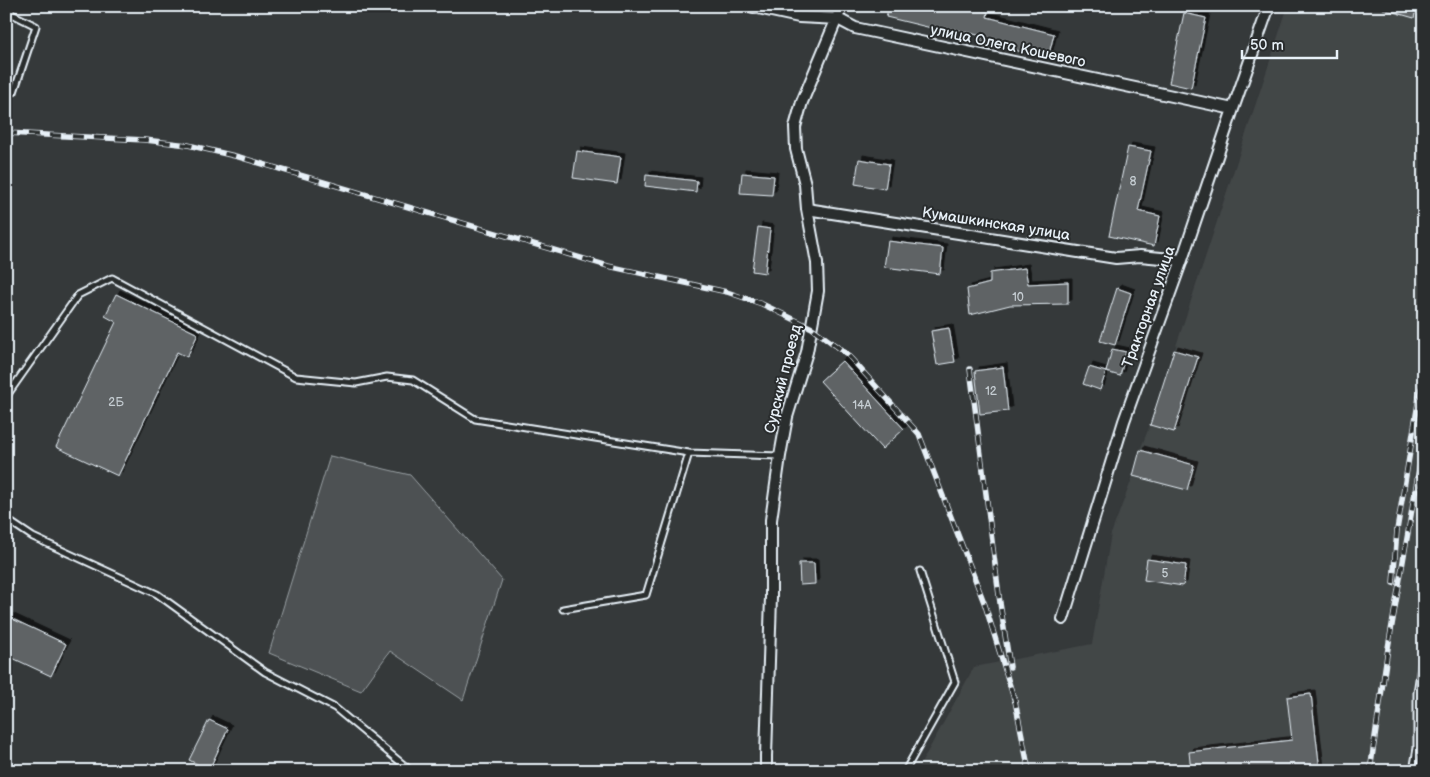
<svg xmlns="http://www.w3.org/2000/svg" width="1430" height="777" font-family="'Balsamiq Sans',sans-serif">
<defs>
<filter id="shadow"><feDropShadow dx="4" dy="-4" stdDeviation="0" flood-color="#0009"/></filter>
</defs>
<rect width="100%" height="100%" fill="#35393a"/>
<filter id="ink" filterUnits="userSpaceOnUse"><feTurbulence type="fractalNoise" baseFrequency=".02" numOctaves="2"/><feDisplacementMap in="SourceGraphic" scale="10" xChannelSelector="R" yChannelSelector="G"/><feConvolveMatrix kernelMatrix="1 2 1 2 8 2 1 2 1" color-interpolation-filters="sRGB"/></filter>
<g filter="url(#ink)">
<path fill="#424647" d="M1288 6H1424V771H917L974 667 1092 644 1111 534 1133 476 1140 450 1150 425Z"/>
<path fill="#4d5152" stroke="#9aa1a5" d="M330 456 410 475 502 580 463 700 390 651 361 691 269 653Z"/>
<path fill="#5f6365" stroke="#e8f1f8" filter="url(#shadow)" d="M889 6H949L958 8 959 6H965L988 12 987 17 1054 34 1048 58 980 42 982 36 953 29 952 33 886 17Z
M1383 6H1417L1414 18 1383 9Z
M1184 13 1206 18 1191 88 1169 83Z
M1128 147 1151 151 1138 211 1160 216 1154 246 1109 236Z
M577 151 621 157 617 184 573 178Z
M859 159 889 164 885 189 855 184Z
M742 173 774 176 772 195 740 193Z
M646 175 697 181 696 192 645 186Z
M758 227 770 229 765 273 752 271Z
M888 241 943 248 940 274 884 267Z
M1025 268 1028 284 1068 282V304L1010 305 970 315 967 289 990 283V273Z
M1117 288 1131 293 1115 345 1100 341Z
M116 294 198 334 187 357 177 352 118 476 56 447 116 322 105 316Z
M949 328 955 362 937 365 931 331Z
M1112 349 1126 352 1120 376 1106 372Z
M1174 350 1198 357 1174 432 1150 425Z
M842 361 904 429 882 449 820 381Z
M1003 367 1008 411 980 414 975 371Z
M1089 367 1106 372 1100 390 1083 384Z
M1140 450 1194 465 1187 490 1133 476Z
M1147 559 1186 565 1183 586 1144 580Z
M799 563H814L815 584 800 585Z
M6 616 66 644 51 676 6 655Z
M1311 694 1320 771H1191L1189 752 1292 740 1287 697Z
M209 720 228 729 209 770 189 760Z"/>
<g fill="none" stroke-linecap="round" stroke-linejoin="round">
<g stroke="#e8f1f8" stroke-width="9">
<path id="service" d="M6 11 36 26 14 92 6 88
M6 397 78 295 112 278 296 377 356 383 387 377 413 380 475 419 689 453 780 456
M6 519 33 537 157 594 265 672 335 708 411 771
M563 609 646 595 689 453
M905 771 955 682 920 571
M1413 771 1417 748V693L1424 646"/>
</g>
<g stroke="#e8f1f8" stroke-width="14">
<path id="minor" d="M749 6 799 17 838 19 855 28 1233 109
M807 209 1116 258 1140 256 1182 260
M1063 619 1124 421 1182 260 1233 109 1269 6
M766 771V756L771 597V520L780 456 787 417 807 352 818 291 817 263 807 209 805 184 796 149 795 127 802 102 842 6"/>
</g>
<use href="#service" stroke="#2a2d2e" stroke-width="5"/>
<use href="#minor" stroke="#2a2d2e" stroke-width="10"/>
<g stroke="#e8f1f8" stroke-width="5.5">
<path id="rail" d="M6 133 145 140 188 145 239 157 608 266 727 292 762 304 812 328 847 354 919 434 985 605 1015 702
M970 369 1000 603 1010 667
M1393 583 1397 530 1424 367
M1014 696 1029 771
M1370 771 1388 648 1424 440"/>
</g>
<use href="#rail" stroke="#2a2d2e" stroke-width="4" stroke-dasharray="11" stroke-linecap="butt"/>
</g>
</g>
<g text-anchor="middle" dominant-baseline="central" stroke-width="4" stroke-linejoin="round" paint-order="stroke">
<g font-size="12" fill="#c6ced3">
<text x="1133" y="181">8</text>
<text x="1018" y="297">10</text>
<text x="991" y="391">12</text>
<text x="116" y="402">2Б</text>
<text x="862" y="405">14А</text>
<text x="1165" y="573">5</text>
</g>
<g font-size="15" fill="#e8f1f8" stroke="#2a2d2e">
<text transform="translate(1008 46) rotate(12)">улица Олега Кошевого</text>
<text transform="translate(996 224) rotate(9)">Кумашкинская улица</text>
<text transform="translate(1149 307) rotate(-70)">Тракторная улица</text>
<text transform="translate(783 379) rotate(-76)">Сурский проезд</text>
</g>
</g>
<rect width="1430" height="777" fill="none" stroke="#2a2d2e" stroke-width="25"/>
<rect x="12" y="12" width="1405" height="752" fill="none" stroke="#e8f1f8" stroke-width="2" filter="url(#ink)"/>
<path d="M1242 50v8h95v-8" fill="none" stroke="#e8f1f8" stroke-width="2.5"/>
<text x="1250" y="50" font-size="15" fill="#e8f1f8" stroke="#2a2d2e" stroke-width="4" paint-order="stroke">50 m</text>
</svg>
